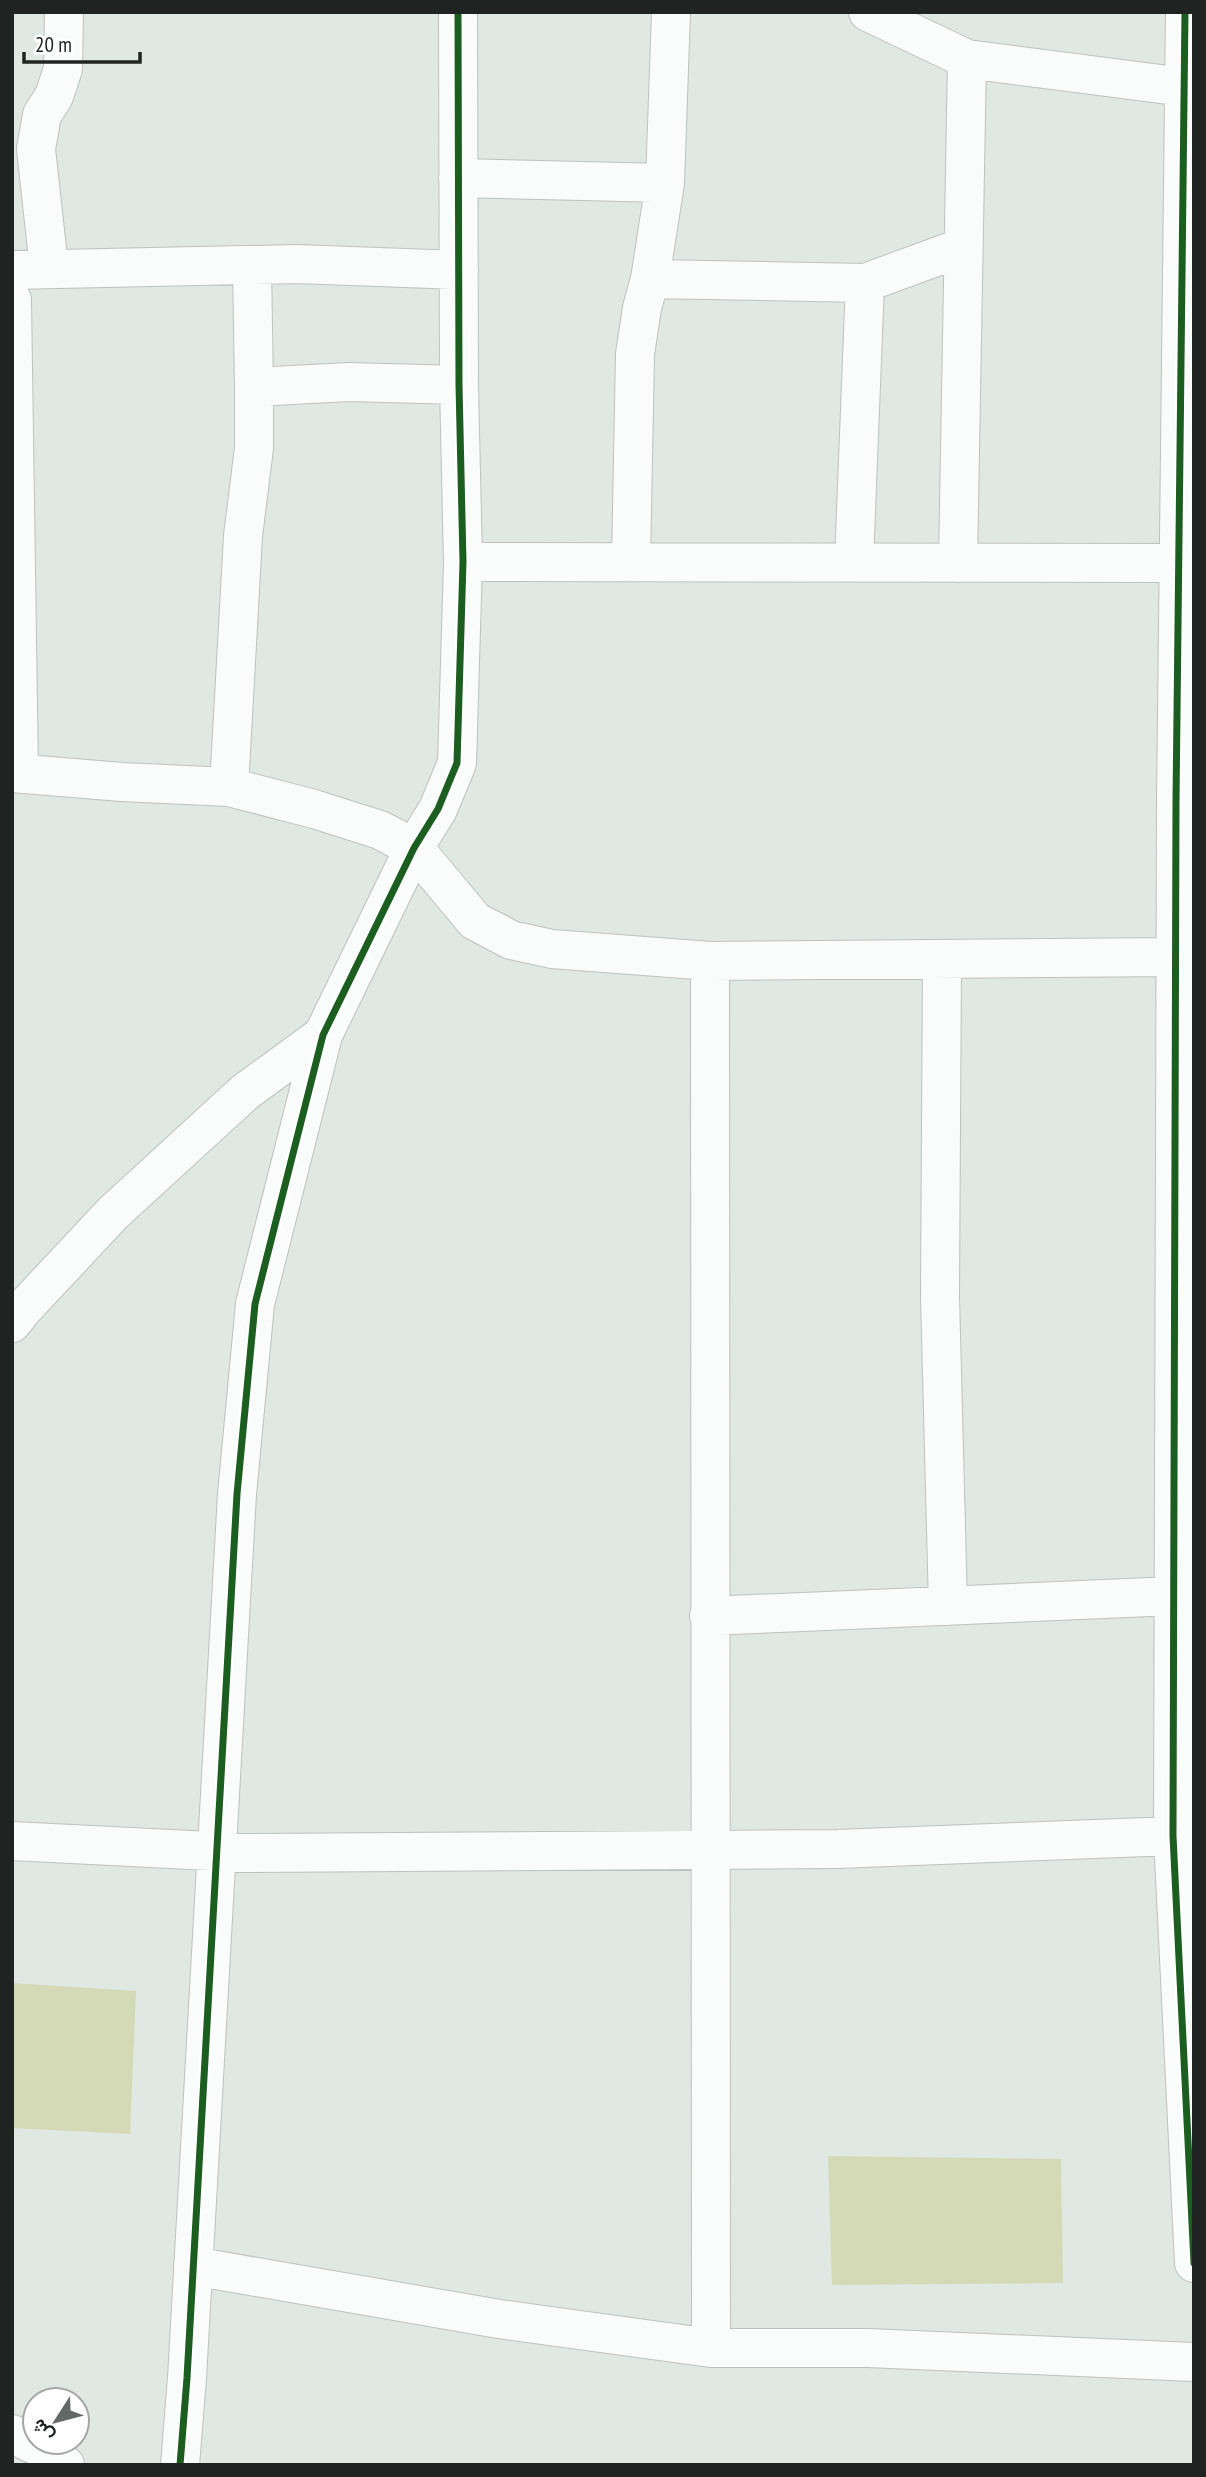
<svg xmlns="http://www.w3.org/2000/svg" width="1206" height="2477" font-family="'PT Sans Narrow',Vazirmatn,sans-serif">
<rect width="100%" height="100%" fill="#e0e8e3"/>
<path fill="#d4d9b6" d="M12 1983 136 1991 130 2134 12 2128Z
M828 2156 1061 2159 1063 2283 832 2285Z"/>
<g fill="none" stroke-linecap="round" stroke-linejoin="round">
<g stroke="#bdc2bf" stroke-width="40">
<path id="minor" d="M868 12 967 59 1184 87
M1185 12 1176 801 1173 1836 1194 2263
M458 178 665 183
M252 266 254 387
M49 267 36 149 42 115 54 96 63 69 64 12
M12 270 297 264 459 270
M650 279 865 283
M12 300 19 773
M463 562 1178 563 1194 565
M631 562 635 354 642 308 650 279 665 183 671 12
M854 562 865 283 963 247
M958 563 967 59
M12 773 122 782 229 787 314 809 380 830 414 848 475 921 511 940 552 949 710 961
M229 787 243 536 254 448V387L349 382 459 385
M942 959 940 1296 948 1606
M12 1323 24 1308 113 1213 245 1092 323 1035
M709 1616 1174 1596
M12 1841 250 1853 837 1849 1173 1836 1194 1838
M193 2266 499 2319 711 2348H868L1194 2362
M711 2348 710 961 1175 957
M12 2434 43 2449 65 2465
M180 2465 187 2378 237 1494 255 1304 323 1035 414 848 438 809 457 763 463 562 459 385 458 12"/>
</g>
<use href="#minor" stroke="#fafcfb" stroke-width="38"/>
<g stroke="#fff" stroke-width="11">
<path id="cycleway" d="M1185 12 1176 801 1173 1836 1194 2263
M180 2465 187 2378 237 1494 255 1304 323 1035 414 848 438 809 457 763 463 562 459 385 458 12"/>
</g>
<use href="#cycleway" stroke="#1b5e20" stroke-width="7"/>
</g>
<rect width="1206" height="2477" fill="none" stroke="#1f2422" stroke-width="28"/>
<g transform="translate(56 2421) rotate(234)"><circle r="33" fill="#ffffff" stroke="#a5a7a7" stroke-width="2"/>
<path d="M0-5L12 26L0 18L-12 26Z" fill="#636966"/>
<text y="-10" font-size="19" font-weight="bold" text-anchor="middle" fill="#1f2422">ش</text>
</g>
<path d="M24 52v10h116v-10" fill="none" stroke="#1f2422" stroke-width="3.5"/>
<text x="35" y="52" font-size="21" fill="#1f2422" stroke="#ffffff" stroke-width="5" paint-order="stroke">20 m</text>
</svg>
